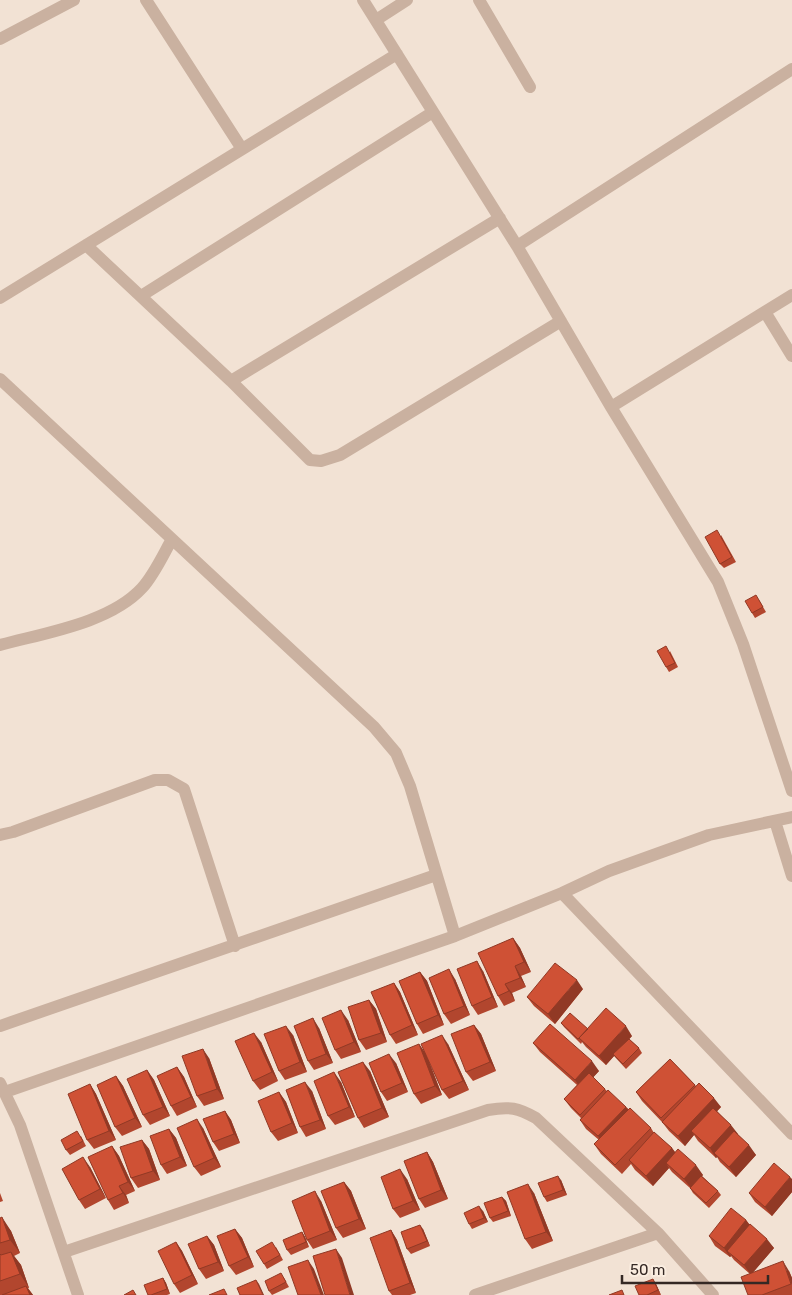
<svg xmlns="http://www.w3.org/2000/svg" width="792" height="1295" font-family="Rubik,sans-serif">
<rect width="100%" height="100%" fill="#f2e2d4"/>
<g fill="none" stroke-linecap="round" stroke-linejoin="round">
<path stroke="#cab1a0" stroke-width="12" d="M146 0 242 149
M363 0 517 246 611 407 718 582 743 644 792 791
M479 0 530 87
M376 20 407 0
M0 39 74 0
M86 245 231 381 310 460 321 461 340 455 561 321
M517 246 792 69
M141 296 433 112
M0 298 397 54
M765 312 792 356
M0 379 374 727 396 753 410 786 455 936
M231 381 500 218
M611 407 792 295
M0 645C44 633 110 623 142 588 154 575 163 555 172 539
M775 821 792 876
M0 835 13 832 155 780H168L184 789 235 946
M562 893 792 1134
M0 1026 436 875
M0 1083 20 1125 78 1295
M5 1092 455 936 562 893 609 871 709 835 792 817
M64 1252 488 1110C510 1106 518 1108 536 1118L658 1233 713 1295
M475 1295 658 1233"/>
</g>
<path fill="#b2462e" d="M721 535 736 562 724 568 720 564Z
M759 600 766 612 755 618 752 613Z
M670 651 678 667 669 672 666 667Z
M513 938 520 948 531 972 521 976 526 987 512 993 515 1001 504 1006 498 996Z
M483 971 498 1007 478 1015 472 1006Z
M420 972 427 981 444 1025 423 1034 417 1024Z
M455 979 470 1015 451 1024 444 1014Z
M394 983 400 992 418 1035 396 1044 390 1035Z
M583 989 555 1024 534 1006 527 997Z
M369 1000 376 1009 387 1042 366 1050 359 1040Z
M348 1020 361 1052 341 1059 335 1050Z
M561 1023 588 1029 632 1036 629 1039 639 1048 642 1053 626 1069 614 1056 606 1065 586 1047 582 1042 581 1044 564 1027Z
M474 1025 481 1034 496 1071 473 1081 466 1072Z
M319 1028 333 1063 314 1070 308 1061Z
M293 1035 307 1072 285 1080 279 1071Z
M261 1042 278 1081 260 1090 253 1081Z
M533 1043 599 1071 593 1077 607 1091 651 1128 654 1133 672 1148 675 1152 703 1175 702 1176 718 1191 721 1195 709 1208 693 1193 690 1188 672 1172 669 1168 653 1186 635 1170 631 1164 622 1174 601 1154 594 1144 599 1140 586 1129 580 1120 581 1118 571 1108 564 1099 577 1085 540 1052Z
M419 1044 426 1054 442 1095 421 1104 414 1094Z
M448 1044 469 1090 449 1099 442 1090Z
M209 1058 224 1099 204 1106 197 1096Z
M670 1059 696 1086 721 1107 717 1111 756 1155 736 1177 720 1162 717 1157 716 1158 698 1141 694 1135 685 1146 669 1131 662 1122 642 1101 636 1092Z
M396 1063 408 1092 387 1101 381 1092Z
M177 1067 184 1077 197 1107 177 1116 171 1106Z
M147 1070 154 1080 170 1116 150 1125 143 1115Z
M370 1071 389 1117 364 1128 358 1118Z
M116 1076 123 1086 142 1127 122 1136 115 1127Z
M341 1082 355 1117 335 1125 328 1116Z
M90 1084 96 1094 116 1140 94 1149 87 1140Z
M312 1091 326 1129 306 1137 300 1127Z
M279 1092 286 1102 298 1133 278 1141 271 1132Z
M225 1111 231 1120 240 1143 219 1151 213 1142Z
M203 1128 221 1167 201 1176 194 1167Z
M169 1129 176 1138 187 1166 167 1174 161 1165Z
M81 1136 86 1146 70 1155 66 1150Z
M142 1140 149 1149 160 1180 138 1188 131 1178Z
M112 1146 119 1156 135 1191 126 1195 129 1203 114 1210 108 1200Z
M427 1152 433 1162 448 1199 425 1208 419 1199Z
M90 1167 106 1198 85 1209 79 1200Z
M407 1179 420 1210 400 1218 393 1209Z
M792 1179V1192L772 1216 755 1202 749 1193Z
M561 1180 567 1195 547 1202 544 1197Z
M344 1182 351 1191 366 1229 343 1238 336 1228Z
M0 1193 3 1201 0 1202Z
M534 1193 553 1241 532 1249 525 1239Z
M502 1197 506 1201 511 1216 493 1222 490 1218Z
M321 1201 337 1240 313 1249 307 1240Z
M483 1211 488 1222 472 1229 469 1224Z
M0 1218 11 1231 20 1253 14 1256 21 1265 29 1288H28L33 1295H0Z
M746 1220 750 1225 774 1248 752 1273 789 1271 792 1278V1295H748L750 1274 734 1260 731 1256 730 1257 715 1246 709 1236Z
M235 1229 242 1238 254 1267 236 1275 229 1266Z
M423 1229 430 1246 411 1254 407 1249Z
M391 1230 397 1240 416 1293 410 1295H392L389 1291Z
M302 1232 305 1237 309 1247 291 1255 287 1250Z
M207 1236 214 1245 224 1271 206 1279 199 1269Z
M176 1242 182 1251 198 1284 180 1293 174 1284Z
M276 1247 283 1260 267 1269 264 1264Z
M163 1278 166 1283 170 1294 167 1295H148Z
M284 1278 289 1287 272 1295 269 1291Z
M656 1284 661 1295H639Z"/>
<path fill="#913925" d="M513 938 520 948 531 972 524 962Z
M477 961 483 971 498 1007 492 997Z
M515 966 521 976 526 987 520 978Z
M449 969 455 979 470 1015 464 1006Z
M420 972 427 981 444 1025 438 1015Z
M577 980 583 989 555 1024 548 1014Z
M394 983 400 992 418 1035 412 1025Z
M505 984 512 993 515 1001 509 991Z
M369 1000 376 1009 387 1042 381 1033Z
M341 1010 348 1020 361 1052 354 1042Z
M313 1018 319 1028 333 1063 326 1054Z
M474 1025 481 1034 496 1071 490 1062Z
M286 1026 293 1035 307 1072 300 1062Z
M626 1026 632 1036 606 1065 599 1056Z
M254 1033 261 1042 278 1081 272 1072Z
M442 1035 448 1044 469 1090 463 1081Z
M419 1044 426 1054 442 1095 435 1086Z
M203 1049 209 1058 224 1099 217 1089Z
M389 1054 396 1063 408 1092 402 1083Z
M592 1061 599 1071 582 1090 575 1080Z
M363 1062 370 1071 389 1117 382 1108Z
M177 1067 184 1077 197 1107 191 1097Z
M147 1070 154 1080 170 1116 163 1107Z
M334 1072 341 1082 355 1117 349 1107Z
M116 1076 123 1086 142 1127 135 1118Z
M305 1082 312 1091 326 1129 320 1120Z
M90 1084 96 1094 116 1140 109 1131Z
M279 1092 286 1102 298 1133 292 1123Z
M714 1098 721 1107 695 1135 691 1131 694 1135 685 1146 678 1136Z
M626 1107 633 1116 605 1146 598 1136Z
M225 1111 231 1120 240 1143 234 1134Z
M197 1119 203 1128 221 1167 214 1158Z
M731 1125 738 1134 717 1156 714 1153 717 1157 716 1158 710 1148Z
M169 1129 176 1138 187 1166 180 1157Z
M142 1140 149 1149 160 1180 153 1171Z
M749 1145 756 1155 736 1177 729 1167Z
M112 1146 119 1156 135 1191 128 1182Z
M672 1148 679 1158 666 1163 669 1168 653 1186 646 1176Z
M427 1152 433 1162 448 1199 441 1190Z
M83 1157 90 1167 106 1198 100 1189Z
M696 1165 703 1175 691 1188 684 1179Z
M400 1169 407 1179 420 1210 413 1201Z
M558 1176 561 1180 567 1195 563 1190Z
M790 1177 792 1179V1192L772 1216 765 1207Z
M344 1182 351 1191 366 1229 359 1219Z
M528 1184 534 1193 553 1241 546 1232Z
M119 1186 126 1195 129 1203 123 1193Z
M315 1191 321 1201 337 1240 330 1231Z
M502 1197 506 1201 511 1216 508 1211Z
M479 1206 483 1211 488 1222 484 1218Z
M2 1217 11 1231 20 1253 10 1240Z
M746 1220 753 1230 727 1251 731 1256 730 1257 724 1248Z
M420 1225 423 1229 430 1246 427 1241Z
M235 1229 242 1238 254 1267 248 1257Z
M391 1230 397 1240 416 1293 410 1283Z
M302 1232 305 1237 309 1247 306 1242Z
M207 1236 214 1245 224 1271 218 1262Z
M767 1239 774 1248 751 1275 744 1265Z
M176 1242 182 1251 198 1284 192 1275Z
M336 1249 342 1258 354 1295H350Z
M11 1252 21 1265 29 1288 20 1274Z
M308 1260 314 1269 324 1295H321Z
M783 1261 789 1271 792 1278V1285Z
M163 1278 166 1283 170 1294 167 1289Z
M653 1279 656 1284 661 1295 658 1290Z
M256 1280 259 1284 264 1295H263Z
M26 1286 33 1295H30Z"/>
<path fill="#cf5135" stroke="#913925" d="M717 530 732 557 720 564 705 537Z
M756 595 763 607 752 613 745 601Z
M666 646 675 663 666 667 657 651Z
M513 938 524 962 515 966 520 978 505 984 509 991 498 996 478 953Z
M477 961 492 997 472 1006 457 969Z
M555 963 577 980 548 1014 527 997Z
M449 969 464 1006 444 1014 429 978Z
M420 972 438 1015 417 1024 399 981Z
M394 983 412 1025 390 1035 371 992Z
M369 1000 381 1033 359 1040 348 1007Z
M606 1008 626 1026 599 1056 579 1038Z
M341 1010 354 1042 335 1050 322 1018Z
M570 1013 588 1029 578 1039 561 1023Z
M313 1018 326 1054 308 1061 294 1026Z
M550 1024 592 1061 575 1080 533 1043Z
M474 1025 490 1062 466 1072 451 1034Z
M286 1026 300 1062 279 1071 264 1034Z
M254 1033 272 1072 253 1081 235 1041Z
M442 1035 463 1081 442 1090 421 1044Z
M629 1039 639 1048 623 1064 613 1054Z
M419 1044 435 1086 414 1094 397 1053Z
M203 1049 217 1089 197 1096 182 1056Z
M389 1054 402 1083 381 1092 369 1063Z
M670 1059 695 1085 661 1118 636 1092Z
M363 1062 382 1108 358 1118 338 1072Z
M177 1067 191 1097 171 1106 157 1076Z
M147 1070 163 1107 143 1115 127 1079Z
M334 1072 349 1107 328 1116 314 1081Z
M589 1073 605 1089 580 1115 564 1099Z
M116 1076 135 1118 115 1127 97 1085Z
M305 1082 320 1120 300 1127 286 1090Z
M699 1083 714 1098 678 1136 662 1122Z
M90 1084 109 1131 87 1140 68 1094Z
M608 1090 626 1107 598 1136 580 1120Z
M279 1092 292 1123 271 1132 258 1101Z
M630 1108 651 1128 615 1165 594 1144Z
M713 1108 731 1125 710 1148 691 1131Z
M225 1111 234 1134 213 1142 203 1119Z
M197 1119 214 1158 194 1167 177 1128Z
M169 1129 180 1157 161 1165 150 1136Z
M77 1131 83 1141 66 1150 61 1140Z
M734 1131 749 1145 729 1167 714 1153Z
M654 1132 672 1148 646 1176 629 1160Z
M142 1140 153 1171 131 1178 120 1147Z
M112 1146 128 1182 119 1186 123 1193 108 1200 88 1157Z
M678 1149 696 1165 684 1179 666 1163Z
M427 1152 441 1190 419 1199 404 1161Z
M83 1157 100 1189 79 1200 62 1169Z
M774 1163 790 1177 765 1207 749 1193Z
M400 1169 413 1201 393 1209 381 1177Z
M558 1176 563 1190 544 1197 538 1183Z
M701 1176 718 1191 706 1203 690 1188Z
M344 1182 359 1219 336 1228 321 1191Z
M528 1184 546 1232 525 1239 507 1192Z
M315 1191 330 1231 307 1240 292 1201Z
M502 1197 508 1211 490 1218 484 1203Z
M479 1206 484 1218 469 1224 464 1213Z
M731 1208 746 1220 724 1248 709 1236Z
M2 1217 10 1240 0 1243V1218Z
M750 1224 767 1239 744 1265 727 1251Z
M420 1225 427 1241 407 1249 401 1232Z
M235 1229 248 1257 229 1266 217 1236Z
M391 1230 410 1283 389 1291 370 1238Z
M302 1232 306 1242 287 1250 283 1240Z
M207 1236 218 1262 199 1269 188 1244Z
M176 1242 192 1275 174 1284 158 1251Z
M272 1242 280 1255 264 1264 256 1251Z
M336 1249 350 1295H325L313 1256Z
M11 1252 20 1274 0 1281V1254L1 1255Z
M308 1260 321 1295H298L288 1267Z
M783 1261 791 1284 762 1295H748L741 1277Z
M281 1273 286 1282 269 1291 265 1281Z
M163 1278 167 1289 151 1295H148L144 1285Z
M653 1279 658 1290 647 1295H639L635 1286Z
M256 1280 263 1295H240L237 1288Z
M26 1286 30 1295H2Z
M224 1289 227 1295H209Z
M133 1290 136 1295H124Z
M622 1290 624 1295H609Z"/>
<path d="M622 1275v8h146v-8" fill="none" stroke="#342824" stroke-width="2.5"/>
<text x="630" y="1275" font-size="15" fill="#342824" stroke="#faede0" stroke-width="4" paint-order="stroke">50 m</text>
</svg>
